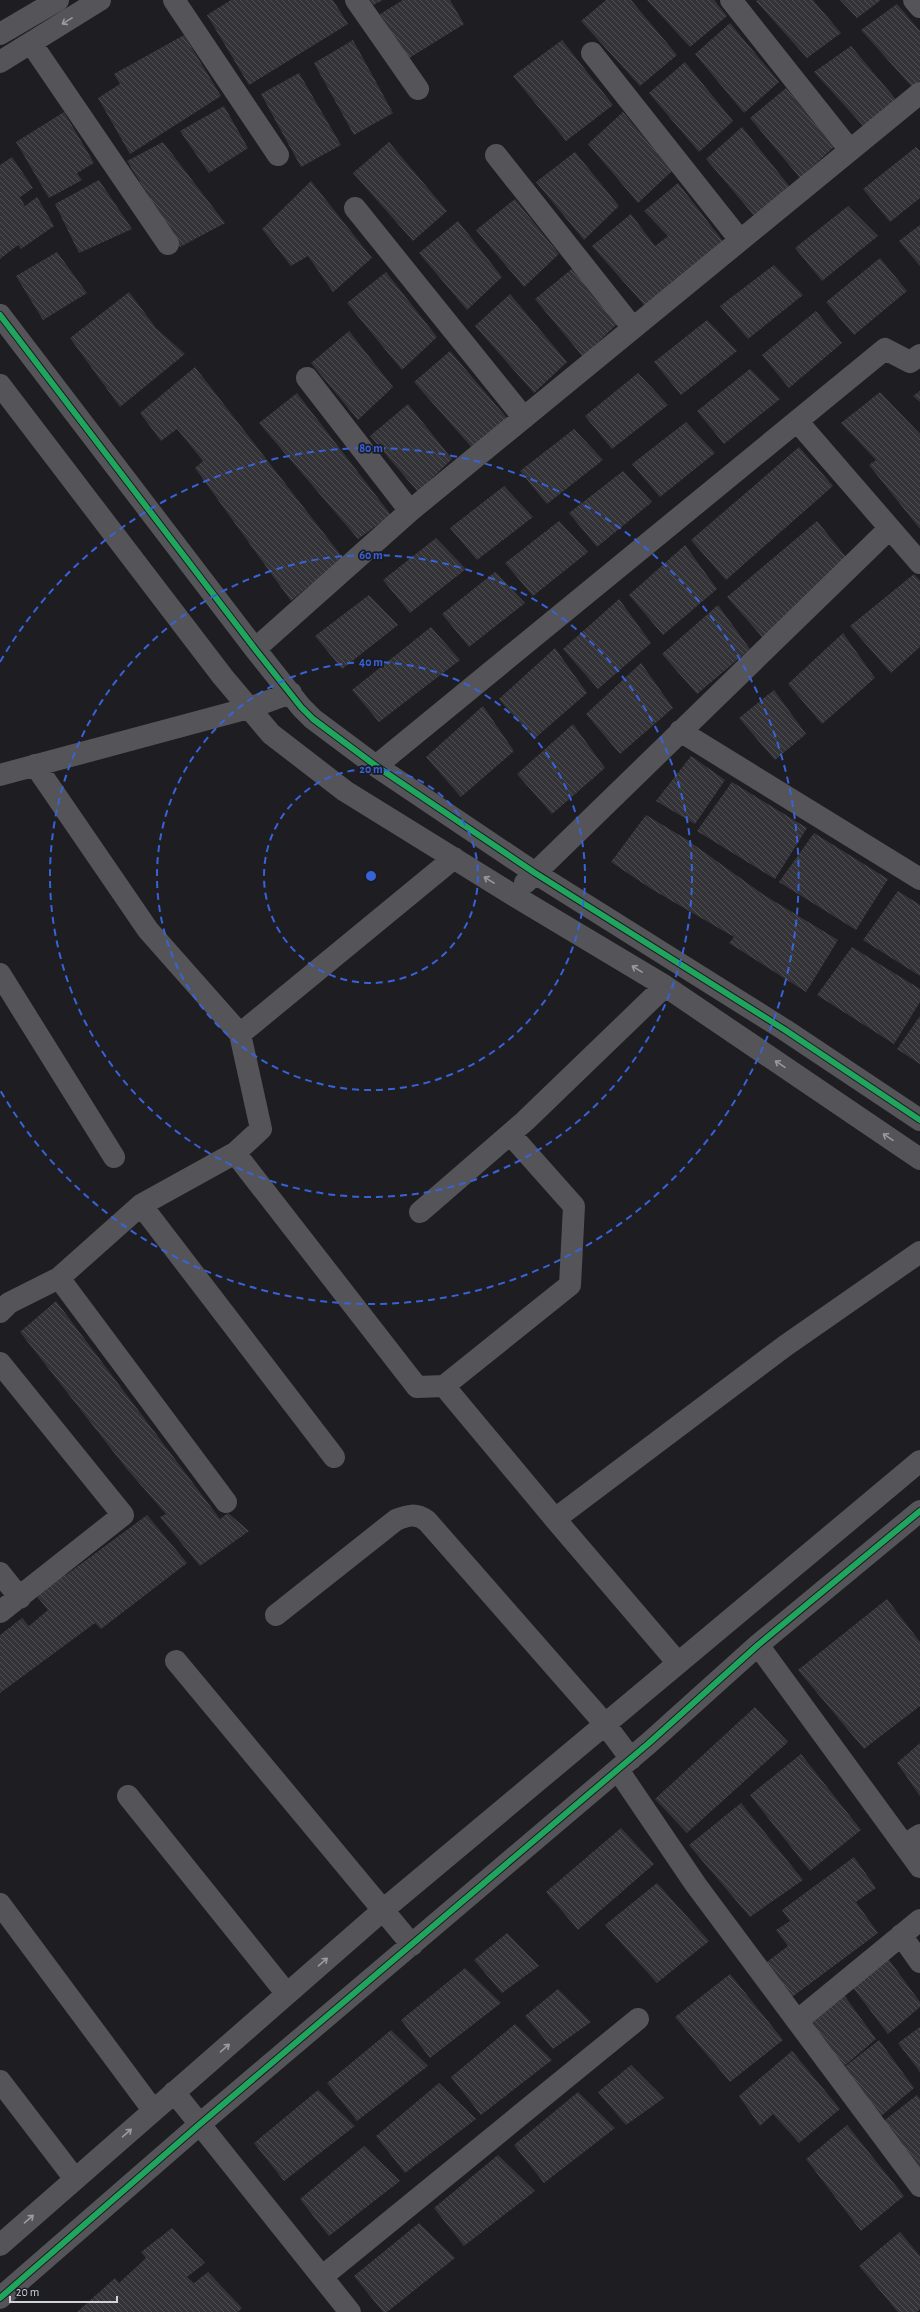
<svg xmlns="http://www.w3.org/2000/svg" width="920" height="2312" font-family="'Alegreya Sans',sans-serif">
<defs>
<pattern id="building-back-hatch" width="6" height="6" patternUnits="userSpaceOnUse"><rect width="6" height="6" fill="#343438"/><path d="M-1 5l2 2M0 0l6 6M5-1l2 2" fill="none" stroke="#505054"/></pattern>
</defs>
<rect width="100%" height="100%" fill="#1d1d22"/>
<path fill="url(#building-back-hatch)" d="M231 0H333L348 24 249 85 207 15Z
M370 0H383L373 5Z
M403 0H450L464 24 406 60 380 14Z
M606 0H631L677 55 640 86 581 21Z
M647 0H714L727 16 690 47Z
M758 0H813L841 33 807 58 756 1Z
M840 0H881L857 18Z
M897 4 920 31V81L912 87 861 30Z
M730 23 779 82 744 113 695 54Z
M184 35 221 96 130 154 98 98 120 84 114 74Z
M353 40 393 113 354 135 314 63Z
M562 40 613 105 566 141 513 76Z
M851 46 899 103 865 128 814 72Z
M685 62 733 121 699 152 649 93Z
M299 73 341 145 301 167 261 94Z
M786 88 834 147 800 178 750 118Z
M224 106 248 148 209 173 180 131Z
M64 112 94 163 77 173 82 180 49 198 16 142Z
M623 112 672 171 638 203 588 144Z
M742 127 790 187 756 218 706 159Z
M163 142 225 223 180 247 127 161Z
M389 142 447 211 413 241 353 173Z
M916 147 920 151V198L890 222 863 189Z
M575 152 619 206 584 240 536 182Z
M12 157 33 188 20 197 25 206 37 197 54 226 21 249 18 245 0 259V165Z
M99 180 132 229 79 253 55 204Z
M311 181 372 258 333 292 308 256 291 266 262 229Z
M678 183 726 245 645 306 592 246 631 214 655 246 668 236 644 211Z
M515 199 559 254 524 287 476 230Z
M848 206 878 236 822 281 795 248Z
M458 221 502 277 467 310 419 253Z
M920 225V266L899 241Z
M57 252 87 293 43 320 16 276Z
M880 258 907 291 854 335 826 302Z
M774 265 803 295 748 339 720 306Z
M573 268 618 323 583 357 535 299Z
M386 272 437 337 402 370 347 303Z
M129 292 156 328 185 354 120 407 70 338Z
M510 294 567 362 534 393 475 326Z
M816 311 842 343 789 388 762 355Z
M707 320 737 351 681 395 654 362Z
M349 331 393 387 358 420 311 363Z
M450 351 507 418 474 450 414 382Z
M195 367 343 558 291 601 195 468 203 461 177 429 161 441 140 413Z
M750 369 780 399 724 444 697 411Z
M638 373 668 405 612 449 585 416Z
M920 391V402L913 396Z
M880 392 920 434V529L869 465 876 460 841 423Z
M297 393 391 515 358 539 259 423Z
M408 404 452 459 418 492 370 436Z
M686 422 715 453 660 497 632 464Z
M574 429 603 460 547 504 520 471Z
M799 447 833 486 726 580 691 540Z
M623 471 652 502 597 547 569 513Z
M504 486 533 517 477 560 450 528Z
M559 521 588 552 533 596 505 563Z
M817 521 846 557 763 638 727 597Z
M436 538 466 569 410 613 383 580Z
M685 545 717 589 663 635 629 595Z
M495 572 525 603 469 647 442 614Z
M914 574 920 581V647L891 673 850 626Z
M369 595 398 625 342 669 315 636Z
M619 599 651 643 598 689 563 649Z
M718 605 750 649 697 694 662 654Z
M431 627 460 660 379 722 352 690Z
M843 633 875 678 822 724 788 684Z
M555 648 587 693 534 739 499 699Z
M641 663 673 708 620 754 586 714Z
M774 690 806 734 775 760 739 718Z
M483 706 514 751 461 797 426 757Z
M573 724 605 768 552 814 517 774Z
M691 756 725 780 695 824 656 801Z
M732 782 807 828 775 879 697 831Z
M646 815 686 839 764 895 838 940 806 992 729 943 734 937 653 890 611 862Z
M814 833 888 879 856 930 779 882Z
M898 891 920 905V976L863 940Z
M852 947 920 989V1002L894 1044 817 995Z
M920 1016V1064L897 1049Z
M56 1301 220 1519 228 1513 249 1531 200 1566 160 1517 166 1514 126 1468 20 1332Z
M147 1515 187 1563 101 1629 95 1623 0 1693V1635L22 1618 29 1626 48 1610 35 1594 62 1571 66 1575Z
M887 1599 920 1642V1706L864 1749 798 1670Z
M755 1707 788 1742 687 1833 655 1799Z
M920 1743V1796L897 1763Z
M801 1754 861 1830 810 1871 750 1795Z
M741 1803 803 1880 750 1917 689 1845Z
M621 1828 654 1864 578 1930 546 1892Z
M854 1857 876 1888 856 1902 878 1933 788 2000 763 1965 788 1946 776 1930 790 1921 782 1910Z
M657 1883 709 1941 657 1983 605 1925Z
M507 1933 539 1966 502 1993 474 1960Z
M887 1957 920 2002V2007L888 2034 851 1985Z
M465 1968 501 2003 430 2058 401 2020Z
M730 1974 783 2040 730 2082 675 2017Z
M558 1989 591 2022 553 2049 525 2016Z
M841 1991 876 2039 842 2068 805 2019Z
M515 2024 552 2060 481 2115 451 2077Z
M920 2027V2072L898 2043Z
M391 2030 428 2066 357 2121 327 2083Z
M879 2040 914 2088 880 2117 843 2068Z
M792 2051 840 2109 799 2143 773 2114 760 2126 739 2096Z
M631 2065 664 2098 626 2125 598 2092Z
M439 2083 476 2119 405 2173 376 2136Z
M318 2090 355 2126 284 2181 254 2143Z
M578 2092 615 2128 544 2183 514 2145Z
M917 2095 920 2099V2170L881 2123Z
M847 2125 904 2196 861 2231 806 2159Z
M364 2146 400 2181 329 2236 300 2199Z
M498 2155 535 2191 464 2246 434 2208Z
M419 2223 455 2258 387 2312H383L354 2276Z
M172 2228 205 2263 187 2277 194 2283 208 2272 242 2308 238 2312H77L115 2278 119 2283 146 2258 141 2252Z
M900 2232 920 2256V2309L917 2312H898L859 2266Z"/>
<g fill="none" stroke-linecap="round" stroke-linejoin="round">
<path stroke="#555559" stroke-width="22" d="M174 0 278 155
M356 0 418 89
M731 0 850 150
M914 0 920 7
M0 34 58 0
M31 43 168 244
M592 53 740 240
M0 62 100 0
M496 155 633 328
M355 208 524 418
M0 315 255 649 301 707 313 719 376 766 535 873 785 1030 920 1120
M307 378 410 511
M0 385 223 677 271 734 345 791 513 895 665 986 920 1159
M797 421 920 563
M255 649 410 511 920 93
M680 731 920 879
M35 765 148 930 240 1034
M376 766 885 349 910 362 920 355
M0 775 249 708 291 693
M525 883 889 529
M0 974 114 1157
M235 1153 417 1387 444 1386 555 1519
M141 1205 334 1457
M420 1212 525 1121 665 986
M59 1278 226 1502
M0 1312 9 1303 59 1278 141 1205 235 1153 261 1129 240 1034 454 858
M0 1363 123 1515 0 1612
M444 1386 570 1285 574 1206 510 1134
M0 1573 20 1598
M276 1615 396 1520C408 1515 416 1513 427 1521L605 1724 631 1759
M758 1645 920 1867
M176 1661 412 1945
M678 1663 555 1519 785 1346 920 1252
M618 1770 696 1885 920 2186
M128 1796 287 1994
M904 1845 920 1835
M0 1904 153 2110
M901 1935 920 1962
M797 2021 920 1920
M0 2081 75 2179
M174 2092 350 2312
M0 2245 383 1910 920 1461
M323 2276 638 2019
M0 2298 200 2124 649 1743 758 1645 920 1511"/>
<g stroke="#1b1b24" stroke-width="8">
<path id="cycleway" d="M0 315 255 649 301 707 313 719 376 766 535 873 785 1030 920 1120
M0 2298 200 2124 649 1743 758 1645 920 1511"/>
</g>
<use href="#cycleway" stroke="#20a55d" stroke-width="6"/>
</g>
<defs><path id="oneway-shaft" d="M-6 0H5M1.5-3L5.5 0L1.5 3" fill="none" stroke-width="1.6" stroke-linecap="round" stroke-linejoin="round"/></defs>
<g stroke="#9a9a9f">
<use href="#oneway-shaft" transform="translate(67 21) rotate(148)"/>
<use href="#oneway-shaft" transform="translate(489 880) rotate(-148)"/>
<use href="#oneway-shaft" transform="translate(637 969) rotate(-149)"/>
<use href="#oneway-shaft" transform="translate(780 1064) rotate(-146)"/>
<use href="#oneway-shaft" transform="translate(888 1137) rotate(-146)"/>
<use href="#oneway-shaft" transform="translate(323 1962) rotate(-41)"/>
<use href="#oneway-shaft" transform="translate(225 2048) rotate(-41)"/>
<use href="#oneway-shaft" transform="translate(127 2133) rotate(-41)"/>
<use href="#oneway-shaft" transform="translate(29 2219) rotate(-41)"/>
</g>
<g fill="none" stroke="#3862d8" stroke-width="2" stroke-dasharray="7 5">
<circle cx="371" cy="876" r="107"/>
<circle cx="371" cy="876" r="214"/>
<circle cx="371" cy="876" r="321"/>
<path d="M0 662A428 428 0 1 1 0 1090"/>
</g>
<circle cx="371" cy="876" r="6" fill="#3862d8" stroke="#1b1b24" stroke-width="2"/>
<g font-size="12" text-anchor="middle" font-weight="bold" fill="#3862d8" stroke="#1b1b24" stroke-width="3.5" stroke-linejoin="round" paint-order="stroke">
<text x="371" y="452">80 m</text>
<text x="371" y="559">60 m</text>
<text x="371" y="666">40 m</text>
<text x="371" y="773">20 m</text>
</g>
<path d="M10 2296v6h107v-6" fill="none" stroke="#d2d2d9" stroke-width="2"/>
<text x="16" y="2296" font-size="12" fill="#d2d2d9" stroke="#1b1b24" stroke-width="3" paint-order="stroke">20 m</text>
</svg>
